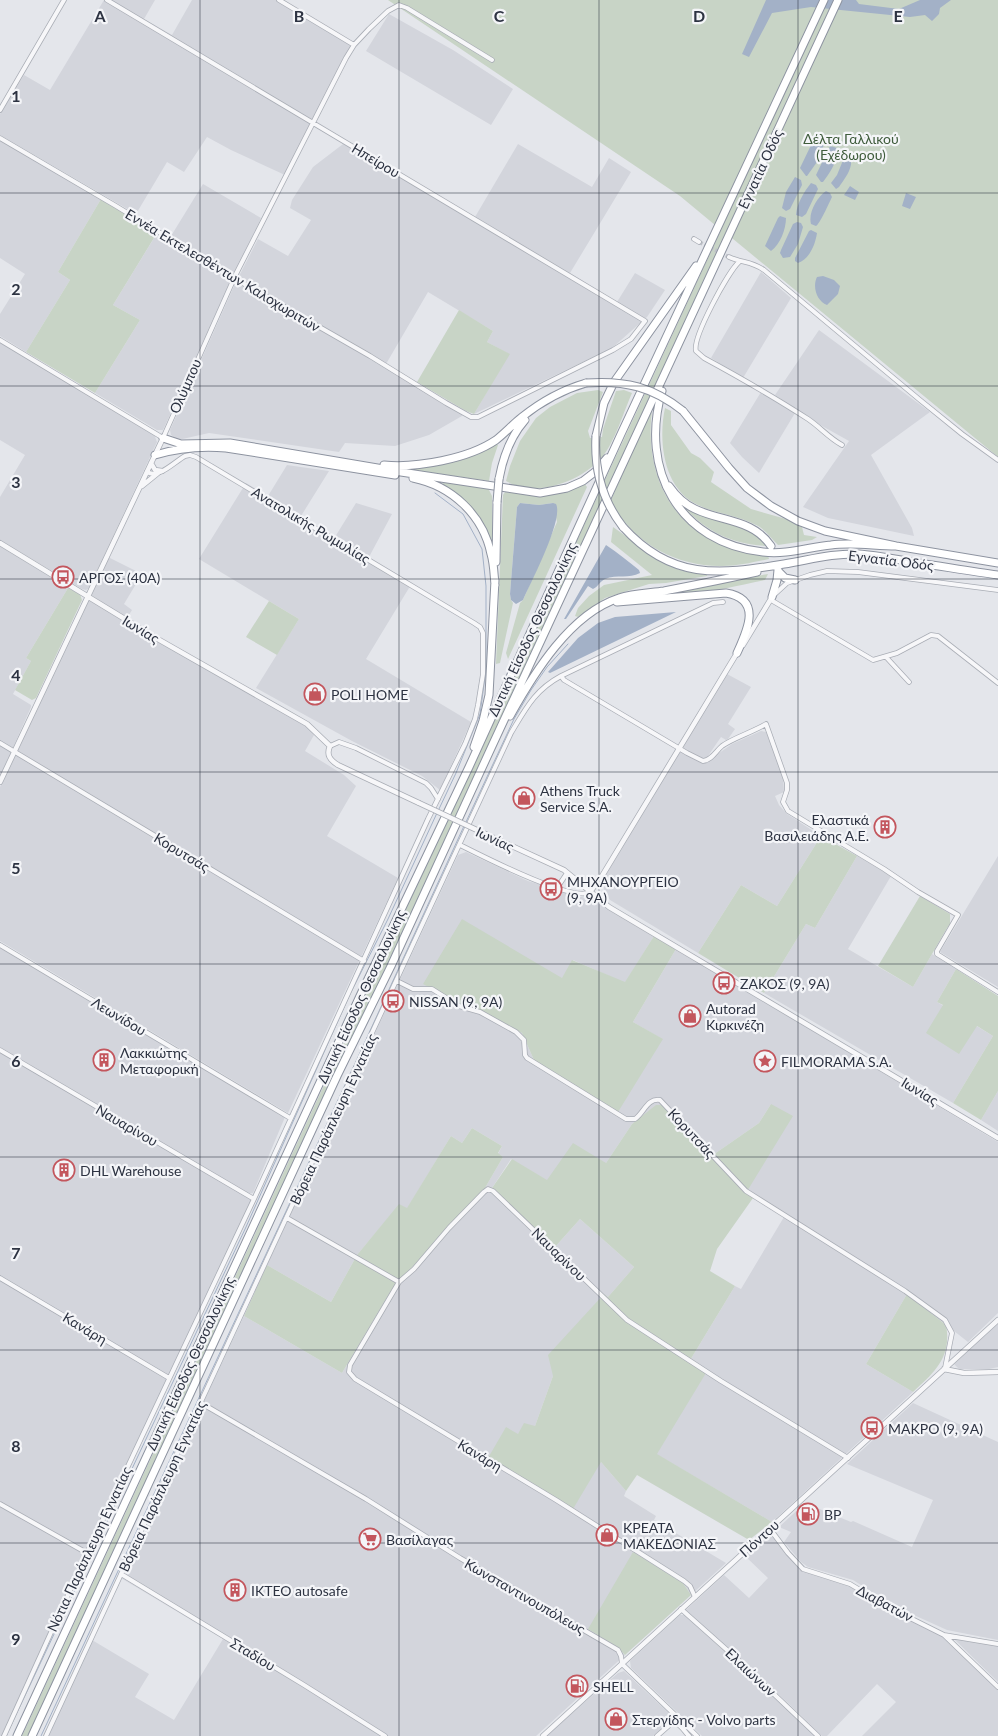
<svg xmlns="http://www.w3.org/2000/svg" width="998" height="1736" font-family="Lato,sans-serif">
<rect width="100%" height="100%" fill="#e4e6eb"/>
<path fill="#d3d5dc" d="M104 0H155L144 19 172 35 192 0H277L348 43 351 47 285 175 231 150 207 137 184 172 167 162 136 214 0 135V114L24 75 50 90Z
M389 14 453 50 513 89 491 125 366 51Z
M0 140 101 199 58 272 70 280 26 352 0 336V314L25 274 0 258Z
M347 141 475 217 518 144 592 187 609 158 631 172 570 273 617 302 635 273 665 290 647 317 612 348 474 414 509 354 487 342 493 331 428 292 386 364 466 411 462 416 429 435 395 446 345 443 339 452 209 433 178 440 171 435 170 430 235 284 258 239 288 256 311 220 290 208 292 200 313 167Z
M203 184 261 218 163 430H157L95 393 140 320 113 305 159 230 171 236Z
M761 272 791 298 743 378 711 358Z
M819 330 930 412 871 455 912 528 914 536 828 518 803 507 849 441 815 422 775 395Z
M0 341 154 434 157 442 89 588 86 590 82 589 0 540V497L25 455 0 440Z
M761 392 795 413 759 473 742 457 730 443Z
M287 465 329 471 301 516 335 537 356 503 392 514 369 557 412 583 366 659 471 722 440 790 422 776 352 741 256 688 299 619 199 559 246 483 268 496Z
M0 546 68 588 26 658 31 661 13 694 31 705V707L0 777Z
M108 557 142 574 124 604 132 610 127 618 91 595Z
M89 600 307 726 314 735 305 751 344 775 356 786 327 836 398 878 288 1113 0 941V787L84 606Z
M727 674 751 687 728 724 735 729 728 739 726 740 721 737 708 756 712 758 732 744 761 731 766 732 783 776 784 792 775 796 779 805 787 814 821 836 777 906 741 885 698 953 610 900 606 894 603 886 604 878Z
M466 852 528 881 595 901 654 936 625 983 573 960 562 979 462 920 459 1004 474 1007 522 1033 534 1060 617 1111 662 1039 633 1022 676 949 998 1142V1313L968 1342 907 1294 866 1364 913 1392 772 1522 656 1454 705 1373 689 1362 735 1286 741 1289 784 1217 746 1193 771 1104 759 1123 710 1157 662 1105 632 1124 606 1163 547 1181 511 1159 492 1188 555 1247 580 1219 634 1267 608 1297 604 1294 553 1376 535 1426 518 1434 488 1458 601 1462 626 1491 624 1496 656 1516 654 1520 726 1563 691 1595 683 1583 588 1629 617 1647 625 1655 536 1736H47L92 1640 149 1674 135 1697 174 1720 223 1639 121 1578 244 1316 342 1373 392 1289 485 1188 503 1157 498 1154 502 1146 472 1128 462 1143 451 1136 407 1209 399 1205 357 1255 331 1302 267 1265 458 855Z
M857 856 891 876 848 949 913 987 932 954 956 969 937 1002 993 1036 953 1103 764 993 806 924 815 928Z
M998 856V987L940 952Z
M0 948 285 1117 253 1193 247 1194 0 1047Z
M0 1049 254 1199 169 1378 4 1736H0Z
M998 1091V1131L981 1120Z
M998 1324V1367L989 1369H959L954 1364Z
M913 1403 998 1442V1640L947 1630 894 1606 853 1580 808 1567 801 1562 784 1542 791 1532 779 1527 805 1503 851 1522 853 1521 912 1547 933 1500 847 1464Z
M766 1535 773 1537 802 1569 809 1573 842 1582 856 1588 941 1635 998 1690V1736H862L896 1702 877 1684 827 1736H822L789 1704 686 1610 724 1575 749 1598 768 1578 744 1555Z
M680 1615H686L816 1736H702L631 1668 630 1661Z
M960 1639 998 1645V1682L955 1640Z
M624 1671 674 1718 653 1736H546L618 1673Z"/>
<path fill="#c8d4c6" d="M388 0H998V457L727 234 28 1736H22L721 230 680 196Z
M101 199 157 233 113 305 140 320 95 393 26 352 70 280 58 272Z
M459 310 493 331 487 342 510 354 474 414 466 411 417 382Z
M598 390 603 392 588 431 590 438 602 437 603 429 616 391 624 390 632 393C624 411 615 441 603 456 585 478 549 493 520 487 515 486 510 483 506 481L510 466 520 441 536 418 550 407 577 393Z
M653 404C643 463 664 522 723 545 738 551 753 553 768 555L769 559C754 562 738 566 722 566 677 567 630 542 611 500Z
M665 408 671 411V425L691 453 700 458 714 472 711 482 751 509 786 519 802 527 804 535 817 537 812 540 778 545C771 538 765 529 756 525 737 515 716 514 698 505 663 489 658 440 665 408Z
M497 444 498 445 492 463 489 481 413 470 412 468 462 460Z
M442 482 488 488 492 496V541L491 542C475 514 470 502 443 484Z
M584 483 587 487 508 659 506 653 520 603 523 600 557 522 553 503 539 505 520 503 517 507 510 594 511 600 513 603 500 663 496 664 503 495 505 492 539 495H553Z
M680 503 753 530 767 546C730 544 705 531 680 503Z
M613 527C636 542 656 564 684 571 692 573 700 573 708 573L707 576 666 583 649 584 605 598 578 617 575 616 578 608 589 596 604 585 652 575 611 542Z
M768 574 765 580C733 586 699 597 667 592Z
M68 588 80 594 82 600 36 698 32 700 15 690 31 661 26 658Z
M269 601 299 619 277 655 246 637Z
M821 836 857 856 815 928 806 924 764 993 698 953 741 885 777 906Z
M920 896 950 914V924L947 928 913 987 878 966Z
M462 919 562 978 572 960 625 982 654 936 676 949 633 1022 663 1039 618 1112 534 1060 522 1033 474 1007 460 1004 423 984Z
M956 969 998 996V1091L981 1120 953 1103 993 1036 977 1026 959 1054 926 1033 943 1005 937 1002Z
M771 1104 793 1116 746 1193 753 1198 717 1249 710 1271 735 1286 689 1362 706 1373 657 1454 772 1522 749 1540 637 1475 626 1491 601 1462 573 1509 488 1458 506 1427 518 1434 524 1423 535 1426 553 1376 548 1355 604 1294 608 1297 634 1267 580 1219 555 1247 492 1188 512 1159 547 1180 573 1143 606 1163 632 1124 656 1105H662L710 1157 759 1123Z
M472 1128 502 1146 498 1153 503 1157 485 1188 392 1289 342 1373 244 1316 267 1265 331 1302 357 1255 399 1204 407 1208 451 1136 462 1143Z
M907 1294 946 1325C952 1357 935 1372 913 1392L866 1364Z
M633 1552 683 1583 691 1595 625 1655 617 1647 588 1629Z"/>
<path fill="#a3b1c7" d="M766 0H856L859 4 899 9 920 0H951L940 8 939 14 932 21 925 15 910 17 811 7 772 13 749 57 742 54Z
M814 139H819L824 144 823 147 817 162 807 176H806L800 168Z
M830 146 837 148C840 158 829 174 823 182H821L816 175Z
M846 153 851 157C853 169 845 178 839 187L836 189 831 183 837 175Z
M795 177 801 180 802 185 790 209 786 211 782 208 786 192Z
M811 183 816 185 818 189 806 214 802 217 796 215C797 203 804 192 811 183Z
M850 186 859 192 855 200 844 195Z
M826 191 830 193 832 197C829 203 820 224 816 226L811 224C808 213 817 197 826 191Z
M906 193 916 197 910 209 902 206Z
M780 216 786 218C786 229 780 245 771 251L765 246 778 218Z
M797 222 801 223 803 227 798 244 790 257 783 258 780 253 781 250 793 224Z
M811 230 817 233C815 246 809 259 798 263L795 261V258L809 231Z
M823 276 834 280 840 286 838 294 827 305C817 301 812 287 817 277Z
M520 503 539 505 553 503 556 504C564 519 531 582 523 600L516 604 511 600 510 594 517 507Z
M606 545C618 553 628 561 639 570L640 573C629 579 617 574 605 579 600 581 598 587 593 589L588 586 566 619H564Z
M676 612 550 673 548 672 578 638 598 623 615 617Z"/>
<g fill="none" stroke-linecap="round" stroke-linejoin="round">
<path stroke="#a3b1c7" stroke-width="1" d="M435 493 463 514 482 549 486 586V670L480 714 456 773 439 809
M466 822 514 719 531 690 547 667 568 644
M6 1736 246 1227 350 994 388 919 437 813
M41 1736 358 1057 464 826"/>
<path stroke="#bfc2c9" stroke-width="4" stroke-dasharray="4 2" stroke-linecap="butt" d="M699 242 729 257"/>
<g stroke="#a9adb5" stroke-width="5.5">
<path id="minor" d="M279 0 354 45
M0 110 64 0
M0 138 116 206 234 278 370 356 446 403 471 417H478L613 350 631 339 645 321 107 0
M694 239 699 242
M729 257C742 263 751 261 764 270L920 400 962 434 998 460
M739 262C728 272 692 338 696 351L704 358C739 377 774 397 808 419 820 427 829 438 842 445
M0 340 163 438 236 274 346 58 354 45 369 29 388 11 399 5 407 8 492 60
M775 594 787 583 810 575 827 571 858 572 998 590
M771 600 873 660 897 653 931 635 938 636 998 683
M886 657 909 682
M561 676 564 680 687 753 703 761C712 760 716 751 722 746 733 738 753 732 766 724L787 783V790L783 802 788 811 884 869 918 892 958 915 937 951V954L998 992
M0 743 364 961
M330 746 339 742 356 748 426 783 431 788 438 799
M460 845C480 855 573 903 590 892
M557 888 567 873
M0 945 290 1118
M397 981 413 989H432L459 1006 480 1012 516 1032 524 1040 525 1055 527 1058 626 1119H635C644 1113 647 1098 660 1100L746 1191 905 1291 945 1320 952 1333 945 1368
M0 1050 254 1199
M287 1218 399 1282
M0 1278 169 1378
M201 1403 366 1499 460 1558 618 1650 621 1656 622 1664 697 1736
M0 1504 87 1553
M770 1529 788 1553 803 1569 850 1584 890 1608 944 1635 998 1687
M121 1574 304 1685 385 1736
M695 1597 690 1586 684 1581 556 1500 355 1379 349 1372 350 1365 399 1282 414 1269 449 1228 484 1192 488 1189 493 1191 627 1320 721 1381 848 1458
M681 1609 736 1658 818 1736
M944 1635 998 1644
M4 1736 87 1553 254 1199 428 819 465 744 475 719 478 705 483 674V633L480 627 474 623 196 457 190 455 185 456C174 462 159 479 147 472
M46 1736 511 733C526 708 535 690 561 676L713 603 723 602
M657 1736 673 1722C680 1723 684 1731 689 1736"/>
</g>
<g stroke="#a9adb5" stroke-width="6">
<path id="tertiary" d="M151 463 155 470 162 471
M142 486 158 473
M0 543 156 638 307 724 330 746C326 755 330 760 338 765L419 803
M743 645 772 597
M0 782 163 438
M479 831 564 870 609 907 998 1138
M590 892 602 876 737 653
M944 1369 964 1373 998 1372
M543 1736 998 1320"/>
</g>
<g stroke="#8d93a0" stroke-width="9">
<path id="motorway" d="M662 391C639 470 679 543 763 552 787 555 809 547 831 545 852 542 875 546 896 546
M683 411 729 468 747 488 771 506 798 521 825 531 896 546 998 563
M596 436 604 403 614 382 696 266
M163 438 181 444 230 443 401 472 540 493 567 488 583 481 596 471 607 458
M155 455C178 448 202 446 226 448L395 475
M384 465C417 468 468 459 496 440 505 433 513 424 522 417 542 401 562 390 586 383
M413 478C452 486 483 515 491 554 494 564 494 575 495 585
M499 479C503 457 510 437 525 420
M669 486C676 496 684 504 695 509 722 522 753 519 771 546
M623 527C671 580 718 575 784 564 809 560 833 553 859 554 876 555 894 559 912 562 940 566 969 571 998 575
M496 562 497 502
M779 572 785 578 795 580
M772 597 777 580 778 570
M617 602 726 593C763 599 747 631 737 653
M510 716C534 673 570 614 619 598 633 593 649 593 664 591 695 585 726 579 757 572
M474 747 483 721 489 695 495 580
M17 1736 360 996 469 767 621 434 824 0
M32 1736 337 1076 391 966 492 746 838 0"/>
</g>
<use href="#minor" stroke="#f7f7f9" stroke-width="4"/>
<use href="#tertiary" stroke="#f7f7f9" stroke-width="4.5"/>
<use href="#motorway" stroke="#fff" stroke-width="7"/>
<g stroke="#a9adb5" stroke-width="6" stroke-linecap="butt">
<path id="tertiary-bridge" d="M419 803 479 831"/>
</g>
<g stroke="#8d93a0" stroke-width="9" stroke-linecap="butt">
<path id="motorway-bridge" d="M586 383C625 380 653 387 683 411
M596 436C594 470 602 500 623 527
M497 502 499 479"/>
</g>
<use href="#tertiary-bridge" stroke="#f7f7f9" stroke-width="4.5"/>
<use href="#motorway-bridge" stroke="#fff" stroke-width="7"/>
</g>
<path fill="none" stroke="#2d3342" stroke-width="1" stroke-opacity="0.55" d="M200 0V1736M399 0V1736M599 0V1736M798 0V1736M0 193H998M0 386H998M0 579H998M0 772H998M0 964H998M0 1157H998M0 1350H998M0 1543H998"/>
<defs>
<g id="bus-ring" transform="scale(1.125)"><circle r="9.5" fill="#f4f5f8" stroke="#c3565d" stroke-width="1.5"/><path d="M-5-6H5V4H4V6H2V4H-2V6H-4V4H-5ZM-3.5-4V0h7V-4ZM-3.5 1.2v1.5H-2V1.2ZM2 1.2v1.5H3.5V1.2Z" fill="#c3565d"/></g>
<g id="shop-ring" transform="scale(1.125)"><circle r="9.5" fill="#f4f5f8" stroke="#c3565d" stroke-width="1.5"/><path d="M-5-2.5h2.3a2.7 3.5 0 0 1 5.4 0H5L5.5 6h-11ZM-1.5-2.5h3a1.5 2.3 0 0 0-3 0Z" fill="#c3565d"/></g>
<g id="building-ring" transform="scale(1.125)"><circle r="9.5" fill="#f4f5f8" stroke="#c3565d" stroke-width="1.5"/><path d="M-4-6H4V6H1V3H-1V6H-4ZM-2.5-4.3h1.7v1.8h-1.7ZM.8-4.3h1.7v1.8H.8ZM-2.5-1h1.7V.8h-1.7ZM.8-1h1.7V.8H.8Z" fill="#c3565d"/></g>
<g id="sight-ring" transform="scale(1.125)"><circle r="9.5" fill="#f4f5f8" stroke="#c3565d" stroke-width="1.5"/><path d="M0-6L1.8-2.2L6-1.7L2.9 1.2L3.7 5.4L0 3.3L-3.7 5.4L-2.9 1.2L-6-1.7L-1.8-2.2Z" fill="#c3565d"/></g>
<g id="fuel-ring" transform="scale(1.125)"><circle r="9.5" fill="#f4f5f8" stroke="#c3565d" stroke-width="1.5"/><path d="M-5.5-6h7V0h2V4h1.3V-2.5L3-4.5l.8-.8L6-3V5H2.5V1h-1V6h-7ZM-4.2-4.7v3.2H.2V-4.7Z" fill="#c3565d"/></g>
<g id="supermarket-ring" transform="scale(1.125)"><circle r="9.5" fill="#f4f5f8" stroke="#c3565d" stroke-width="1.5"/><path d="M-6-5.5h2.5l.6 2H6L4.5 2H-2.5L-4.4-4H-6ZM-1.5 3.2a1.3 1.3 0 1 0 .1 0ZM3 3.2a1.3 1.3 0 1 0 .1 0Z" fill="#c3565d"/></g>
</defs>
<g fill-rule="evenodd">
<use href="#bus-ring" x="63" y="577"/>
<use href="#shop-ring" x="315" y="694"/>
<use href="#shop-ring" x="524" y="798"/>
<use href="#building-ring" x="885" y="827"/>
<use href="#bus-ring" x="551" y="889"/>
<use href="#bus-ring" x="724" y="983"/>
<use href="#bus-ring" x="393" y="1001"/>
<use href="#shop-ring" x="690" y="1016"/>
<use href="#building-ring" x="104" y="1060"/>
<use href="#sight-ring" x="765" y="1061"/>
<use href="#building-ring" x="64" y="1170"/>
<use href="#bus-ring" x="872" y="1428"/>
<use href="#fuel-ring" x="808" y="1514"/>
<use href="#shop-ring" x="607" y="1535"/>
<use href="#supermarket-ring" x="370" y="1539"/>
<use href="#building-ring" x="235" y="1590"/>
<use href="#fuel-ring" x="577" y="1686"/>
<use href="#shop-ring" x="616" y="1719"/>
</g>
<g text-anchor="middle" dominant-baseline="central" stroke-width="4.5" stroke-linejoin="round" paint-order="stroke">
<g font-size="14" fill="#3f5c3c" stroke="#f4f5f8">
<text x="851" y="138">Δέλτα Γαλλικού<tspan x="851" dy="16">(Εχέδωρου)</tspan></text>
</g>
<g font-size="14" fill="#2d3342" stroke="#f4f5f8">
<text transform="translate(376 160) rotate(31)">Ηπείρου</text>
<text transform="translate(760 169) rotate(-65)">Εγνατία Οδός</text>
<text transform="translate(223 270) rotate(31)">Εννέα Εκτελεσθέντων Καλοχωριτών</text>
<text transform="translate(185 386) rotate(-66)">Ολύμπου</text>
<text transform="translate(311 525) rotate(31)">Ανατολικής Ρωμυλίας</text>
<text transform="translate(891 560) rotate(7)">Εγνατία Οδός</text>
<text transform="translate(141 629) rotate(31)">Ιωνίας</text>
<text transform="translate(532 629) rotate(-65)">Δυτική Είσοδος Θεσσαλονίκης</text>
<text transform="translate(495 839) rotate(25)">Ιωνίας</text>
<text transform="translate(182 852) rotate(31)">Κορυτσάς</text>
<text transform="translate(361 996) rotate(-65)">Δυτική Είσοδος Θεσσαλονίκης</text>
<text transform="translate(119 1016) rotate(31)">Λεωνίδου</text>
<text transform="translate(920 1091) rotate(31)">Ιωνίας</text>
<text transform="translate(333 1119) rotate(-65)">Βόρεια Παράπλευρη Εγνατίας</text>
<text transform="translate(127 1125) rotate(30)">Ναυαρίνου</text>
<text transform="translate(692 1133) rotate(47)">Κορυτσάς</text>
<text transform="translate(559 1254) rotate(44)">Ναυαρίνου</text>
<text transform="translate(85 1328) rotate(31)">Κανάρη</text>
<text transform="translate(190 1363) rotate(-65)">Δυτική Είσοδος Θεσσαλονίκης</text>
<text transform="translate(480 1455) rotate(31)">Κανάρη</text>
<text transform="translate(162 1486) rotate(-65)">Βόρεια Παράπλευρη Εγνατίας</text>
<text transform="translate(759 1538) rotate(-42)">Πόντου</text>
<text transform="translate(89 1549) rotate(-65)">Νότια Παράπλευρη Εγνατίας</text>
<text transform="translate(525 1596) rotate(30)">Κωνσταντινουπόλεως</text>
<text transform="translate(885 1603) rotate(28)">Διαβατών</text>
<text transform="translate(253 1654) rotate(31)">Σταδίου</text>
<text transform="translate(751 1672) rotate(43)">Ελαιώνων</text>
</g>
<g font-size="14" fill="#2d3342" stroke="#f4f5f8" text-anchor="start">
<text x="79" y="577">ΑΡΓΟΣ (40Α)</text>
<text x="331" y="694">POLI HOME</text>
<text x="540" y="790">Athens Truck<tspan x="540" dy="16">Service S.A.</tspan></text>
<text x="869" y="819" text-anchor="end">Ελαστικά<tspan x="869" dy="16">Βασιλειάδης Α.Ε.</tspan></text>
<text x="567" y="881">ΜΗΧΑΝΟΥΡΓΕΙΟ<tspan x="567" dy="16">(9, 9Α)</tspan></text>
<text x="740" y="983">ΖΑΚΟΣ (9, 9Α)</text>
<text x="409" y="1001">NISSAN (9, 9Α)</text>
<text x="706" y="1008">Autorad<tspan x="706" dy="16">Κιρκινέζη</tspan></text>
<text x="120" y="1052">Λακκιώτης<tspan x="120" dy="16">Μεταφορική</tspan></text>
<text x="781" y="1061">FILMORAMA S.A.</text>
<text x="80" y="1170">DHL Warehouse</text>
<text x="888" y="1428">ΜΑΚΡΟ (9, 9Α)</text>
<text x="824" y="1514">BP</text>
<text x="623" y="1527">ΚΡΕΑΤΑ<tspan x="623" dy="16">ΜΑΚΕΔΟΝΙΑΣ</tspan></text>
<text x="386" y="1539">Βασίλαγας</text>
<text x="251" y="1590">ΙΚΤΕΟ autosafe</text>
<text x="593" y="1686">SHELL</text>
<text x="632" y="1719">Στεργίδης - Volvo parts</text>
</g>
</g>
<g font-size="16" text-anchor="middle" font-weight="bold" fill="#2d3342" stroke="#f4f5f8" stroke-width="4.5" stroke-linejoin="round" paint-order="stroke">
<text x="100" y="22">A</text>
<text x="299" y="22">B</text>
<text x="499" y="22">C</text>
<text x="699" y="22">D</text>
<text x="898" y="22">E</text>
<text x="16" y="102">1</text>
<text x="16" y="295">2</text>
<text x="16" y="488">3</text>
<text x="16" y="681">4</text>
<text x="16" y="874">5</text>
<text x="16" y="1067">6</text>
<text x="16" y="1259">7</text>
<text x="16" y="1452">8</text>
<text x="16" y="1645">9</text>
</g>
</svg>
